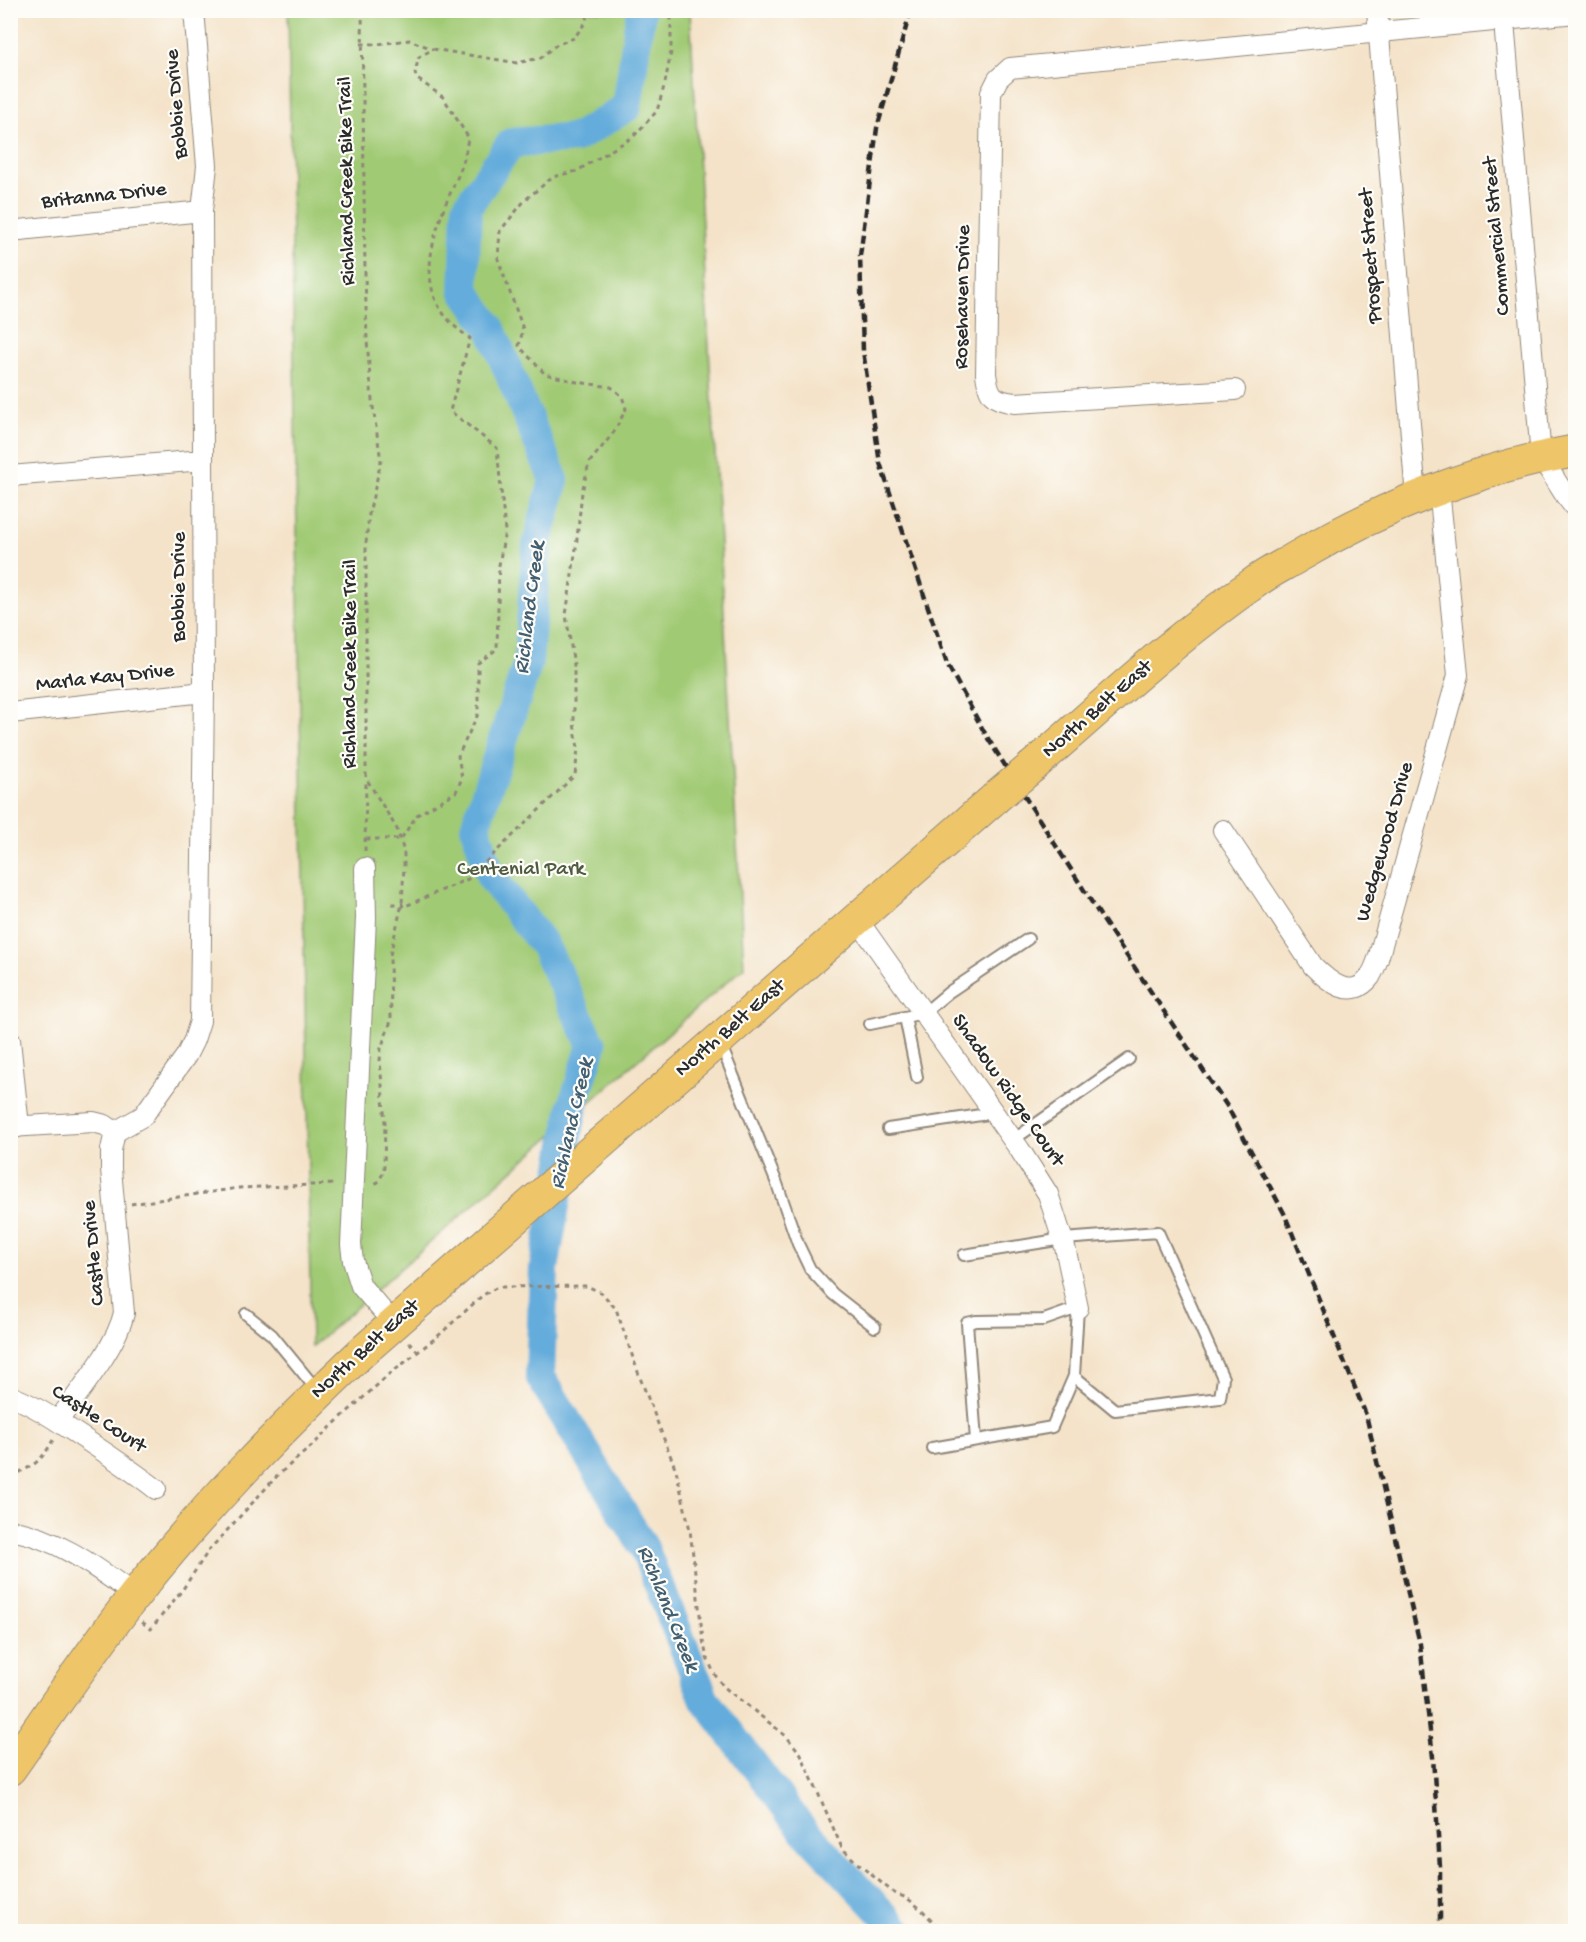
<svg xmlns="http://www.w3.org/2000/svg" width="1586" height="1942" font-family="'Gochi Hand',sans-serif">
<rect width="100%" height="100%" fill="#fdfcf7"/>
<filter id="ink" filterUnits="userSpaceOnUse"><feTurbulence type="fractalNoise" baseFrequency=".0167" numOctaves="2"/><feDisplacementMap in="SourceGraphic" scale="12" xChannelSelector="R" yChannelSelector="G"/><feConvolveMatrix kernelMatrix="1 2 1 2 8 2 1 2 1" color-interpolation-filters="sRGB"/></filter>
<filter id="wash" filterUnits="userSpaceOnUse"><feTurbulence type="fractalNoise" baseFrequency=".008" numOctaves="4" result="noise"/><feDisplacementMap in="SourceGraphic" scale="24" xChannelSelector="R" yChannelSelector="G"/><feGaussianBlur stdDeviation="1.35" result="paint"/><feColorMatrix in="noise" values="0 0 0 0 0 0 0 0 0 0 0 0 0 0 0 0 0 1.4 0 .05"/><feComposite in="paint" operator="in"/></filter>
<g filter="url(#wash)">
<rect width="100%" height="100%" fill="#f4e3c9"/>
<path fill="#a1ca75" stroke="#667a50" stroke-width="1.5" d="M288 11H690L744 967 311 1347Z"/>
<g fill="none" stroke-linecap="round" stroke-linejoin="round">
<path stroke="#64acdb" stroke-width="30" d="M641 10 627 107 576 138 511 143 467 207 464 290 490 327 554 480 537 545 528 662 475 827 491 877 544 945 592 1045 573 1105 544 1268 540 1376 644 1548 705 1700 801 1827 900 1932"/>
</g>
</g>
<g filter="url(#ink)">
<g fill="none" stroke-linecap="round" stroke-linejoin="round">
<g stroke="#90877a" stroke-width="14">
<path id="service" d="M905 1017 917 1077
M870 1024 924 1013 949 992 1028 939
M720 1043 776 1181 798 1244 810 1269 833 1294 875 1327
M888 1129 994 1113
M1013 1140 1129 1059
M964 1255 1063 1239 1158 1232 1223 1378 1220 1398 1115 1410 1074 1376
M246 1314 272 1335 317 1390
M932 1448 1052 1427 1074 1376 1078 1308 1044 1320 976 1321 967 1323 976 1440"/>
</g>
<g stroke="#90877a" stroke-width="22">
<path id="minor" d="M1377 10 1416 498
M1503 10 1541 457 1565 495 1576 509
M10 231 202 211
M1235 390 1015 403C992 400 989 395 986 374L991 93 998 79 1010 68 1576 13
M10 476 203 460
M10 713 204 692
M1223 830 1313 966C1328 981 1351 1002 1370 977 1373 972 1376 965 1378 959L1458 675 1439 489
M365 868 366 918 351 1245 353 1261 361 1286 394 1324
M857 919 1020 1150 1048 1194 1065 1247 1078 1308
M10 1040 19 1127
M10 1127 93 1122 105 1125 115 1132
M115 1132 143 1116 186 1056 194 1040 200 1021 204 692 202 211 207 166 194 10
M10 1396C32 1404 52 1417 71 1430 100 1449 129 1468 156 1489
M58 1421C79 1391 116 1348 124 1313L111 1169V1150L115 1132
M10 1530C58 1538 97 1568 135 1595"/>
</g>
<g stroke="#90877a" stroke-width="34">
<path id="primary" d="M1033 766C1105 704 1176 637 1254 583 1267 573 1282 566 1297 557 1380 508 1480 467 1576 451
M10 1769C51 1711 91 1651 135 1595 203 1508 282 1428 362 1352L994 799"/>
</g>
<path stroke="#90877a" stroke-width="3" stroke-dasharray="4.5 4.5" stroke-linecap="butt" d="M362 10 365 274 367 341 372 400 381 461 369 514 366 543V778L397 829 404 852V866L402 904 390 955 391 1021 381 1048 380 1061 385 1123 384 1168 380 1181 372 1185
M361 44H378L409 40 433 49
M366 839H401L417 815 456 792 462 778 458 756 478 714V663L497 649 499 565 505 531 497 448 450 411 470 338C416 303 426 255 446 203 452 188 460 174 464 159 466 152 467 144 468 137L443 97 416 78 415 72 419 57 433 49 517 63 540 58 556 45 574 38 585 23 589 10
M365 851 366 780
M392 904H402L403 907 468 879 575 775 578 748 574 723V665L566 615 576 548 582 492 589 463 614 432 626 409 622 396 611 387 577 382 545 374 519 346 523 329 498 259 500 231 525 200 553 177 577 171 633 137 657 111 665 83 671 52V10
M131 1204 239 1188 336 1184
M409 1342 418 1352
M10 1476C33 1467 41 1462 53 1440
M142 1622 151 1629 183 1589 209 1550 278 1475 314 1444 334 1424 385 1378 438 1336 483 1295 496 1288 501 1287 587 1286 602 1293 616 1309 639 1375 676 1470 690 1530 703 1640 707 1658 715 1675 724 1687 786 1736 801 1754 842 1848 857 1863 894 1893 907 1898 922 1910 943 1932"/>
<use href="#service" stroke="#fff" stroke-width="10"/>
<use href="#minor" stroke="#fff" stroke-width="20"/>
<use href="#primary" stroke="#eec569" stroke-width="32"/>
<path stroke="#2b2b2b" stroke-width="4.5" stroke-dasharray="9 4.5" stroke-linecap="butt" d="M911 10 877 128 860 256 863 351 880 463 947 664 987 737 1103 920 1227 1106 1284 1213 1366 1415 1420 1644 1433 1757 1440 1867V1932"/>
<g stroke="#90877a" stroke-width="34" stroke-linecap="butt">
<path id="primary-bridge" d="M994 799 1033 766"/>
</g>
<use href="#primary-bridge" stroke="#eec569" stroke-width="32"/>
</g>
</g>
<g text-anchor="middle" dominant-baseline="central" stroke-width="4.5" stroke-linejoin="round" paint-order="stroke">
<g font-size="21" fill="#2b2b2b" stroke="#fdfcf7">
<text transform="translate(178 104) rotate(-95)">Bobbie Drive</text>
<text transform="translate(348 181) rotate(-91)">Richland Creek Bike Trail</text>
<text transform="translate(104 197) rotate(-6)">Britanna Drive</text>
<text transform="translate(1498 236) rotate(-95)">Commercial Street</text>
<text transform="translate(1372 256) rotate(-94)">Prospect Street</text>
<text transform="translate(964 297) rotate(-89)">Rosehaven Drive</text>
<text transform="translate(180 587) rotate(-90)">Bobbie Drive</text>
<text transform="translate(351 664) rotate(-90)">Richland Creek Bike Trail</text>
<text transform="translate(105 679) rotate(-6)">Marla Kay Drive</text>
<text transform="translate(1098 710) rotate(-41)">North Belt East</text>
<text transform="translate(1386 842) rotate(-74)">Wedgewood Drive</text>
<text transform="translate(731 1029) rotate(-41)">North Belt East</text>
<text transform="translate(1007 1091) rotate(55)">Shadow Ridge Court</text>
<text transform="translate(95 1253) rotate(-95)">Castle Drive</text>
<text transform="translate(366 1350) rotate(-42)">North Belt East</text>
<text transform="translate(98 1420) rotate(33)">Castle Court</text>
</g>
<g font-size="21" fill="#4e5b41" stroke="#fdfcf7">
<text x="521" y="870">Centenial Park</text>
</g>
<g font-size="22" font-style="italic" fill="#425f71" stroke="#fdfcf7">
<text transform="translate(531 608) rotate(-83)">Richland Creek</text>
<text transform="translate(573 1124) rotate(-77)">Richland Creek</text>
<text transform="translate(667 1609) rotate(68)">Richland Creek</text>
</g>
</g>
<rect width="1586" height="1942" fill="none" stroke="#fdfcf7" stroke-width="36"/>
</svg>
